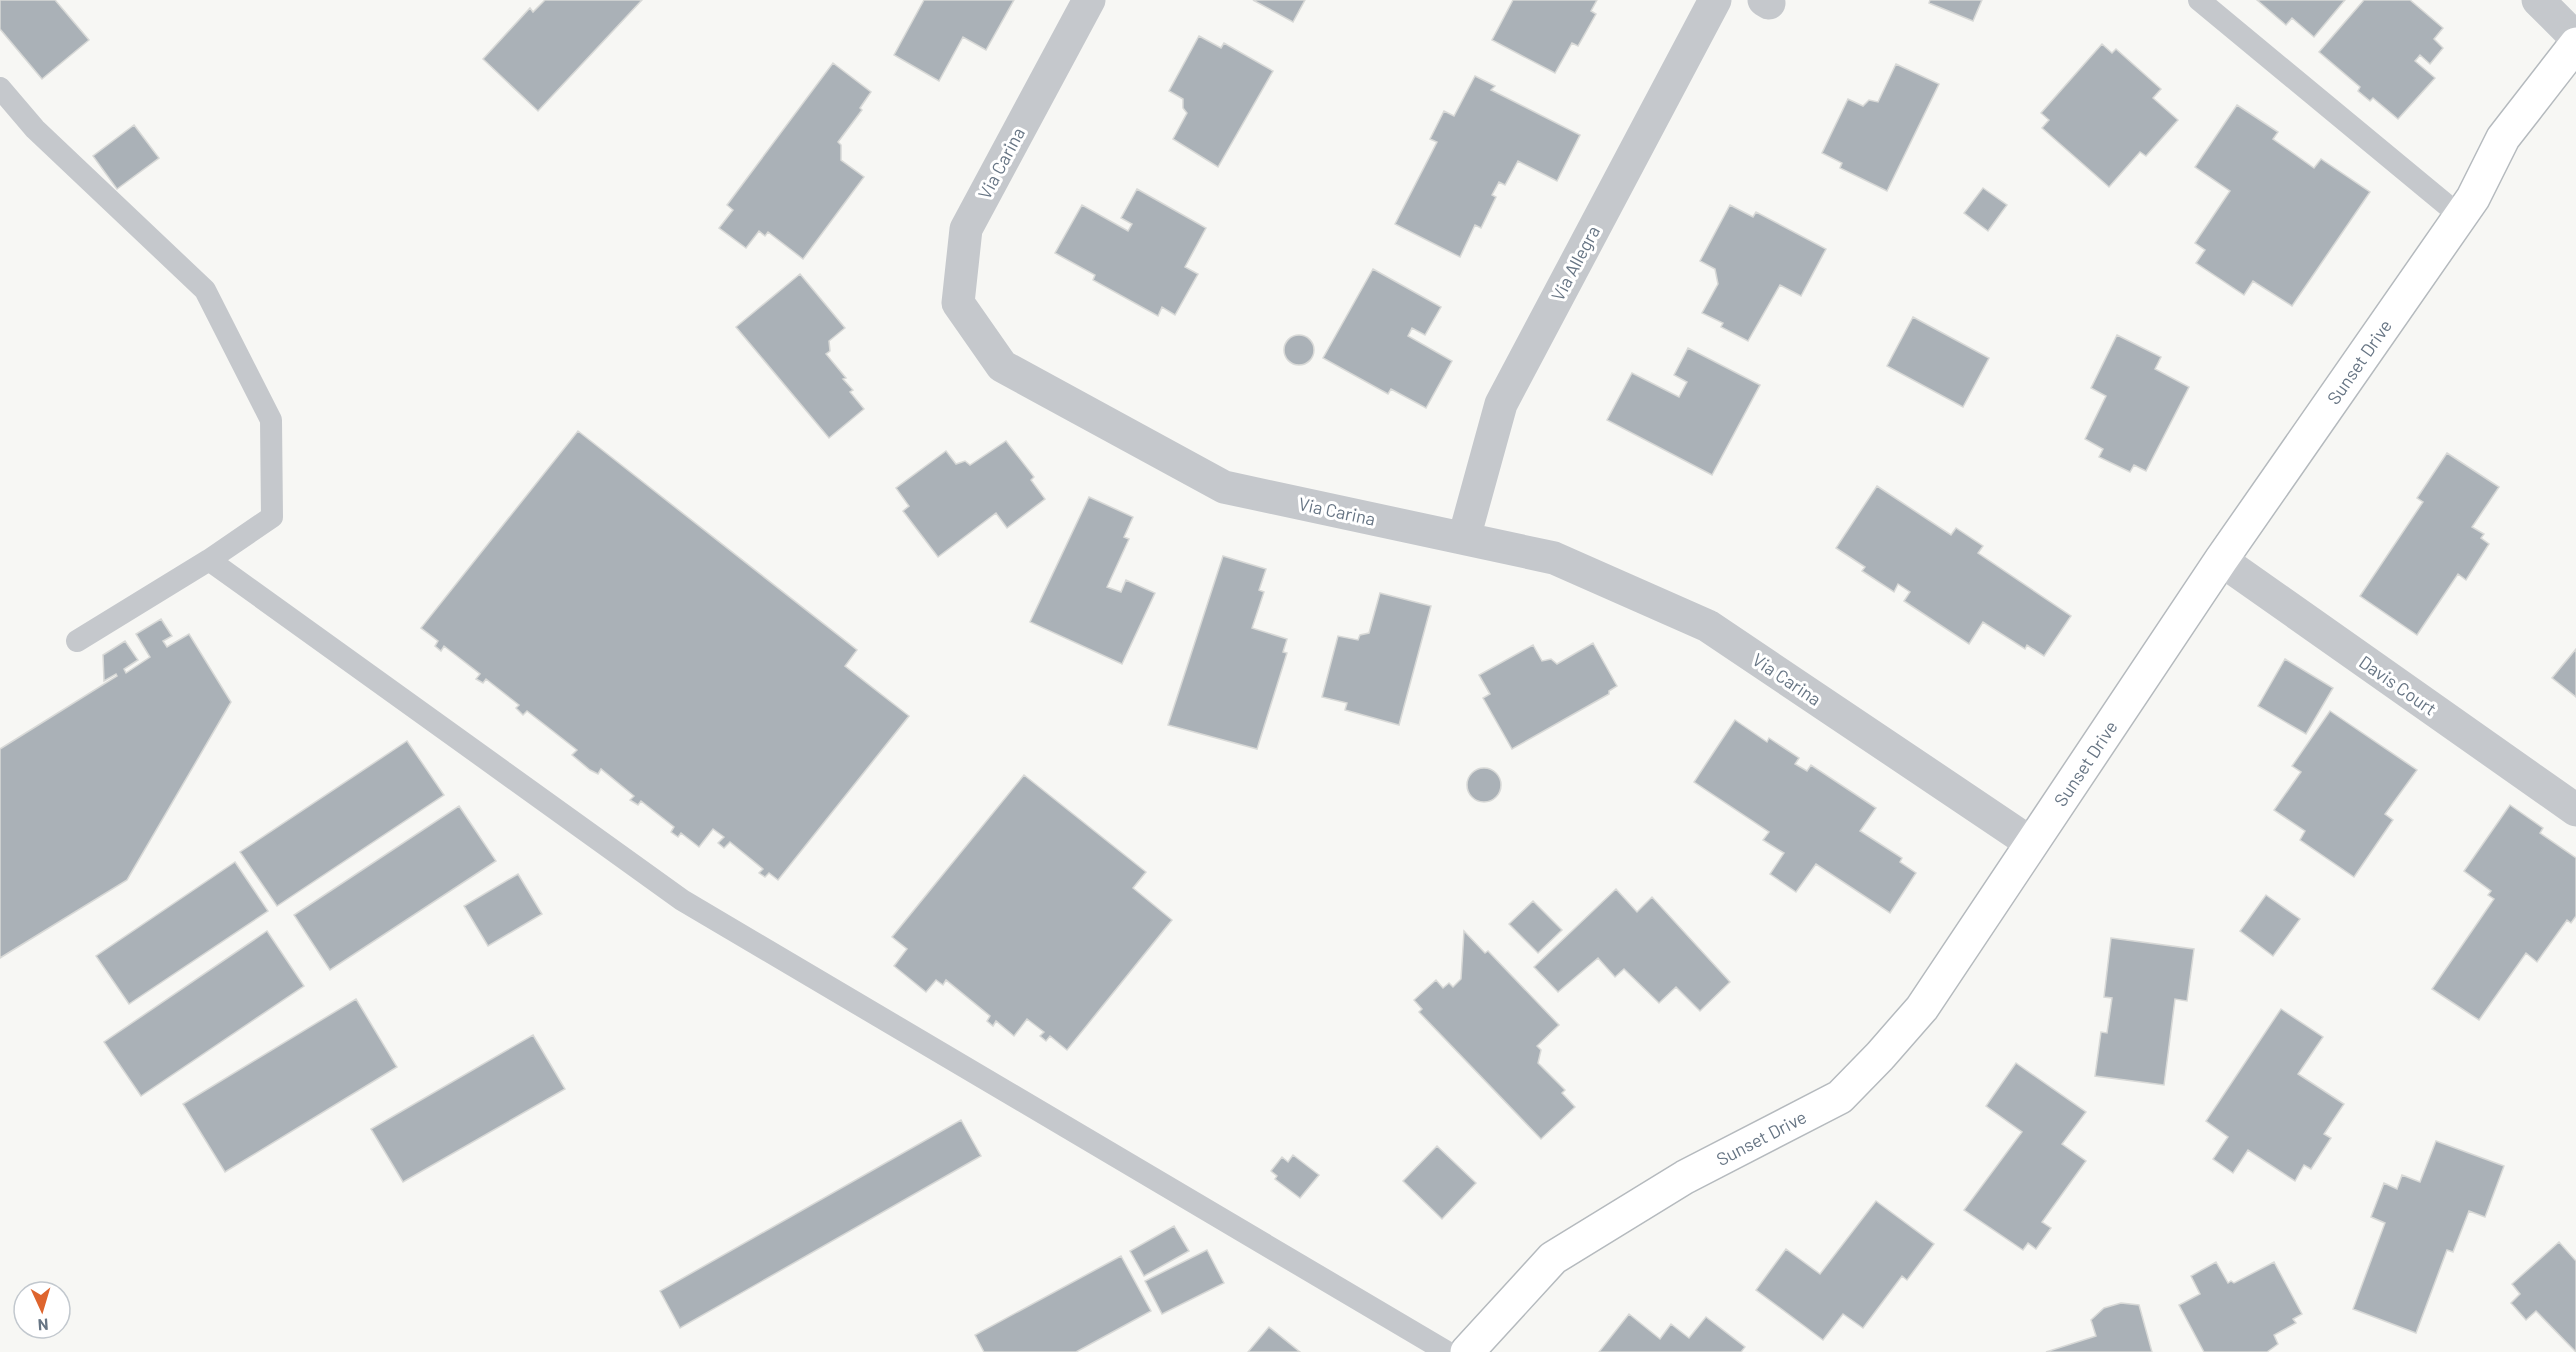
<svg xmlns="http://www.w3.org/2000/svg" width="2576" height="1352" font-family="Barlow,sans-serif">
<rect width="100%" height="100%" fill="#f7f7f4"/>
<path fill="#aab1b7" stroke="#d8d9d7" stroke-width="1.5" d="M0 0H55L89 40 42 79 0 29Z
M545 0H642L538 111 483 59 530 8 533 12Z
M924 0H1014L986 50 963 37 939 81 894 55Z
M1253 0H1305L1293 22Z
M1513 0H1597L1591 11 1596 14 1578 46 1572 43 1555 73 1492 40Z
M1930 0H1982L1973 21 1929 3Z
M2257 0H2345L2314 37 2292 18 2286 25Z
M2364 0H2410L2443 28 2434 39 2443 48 2430 64 2420 55 2415 61 2435 78 2398 119 2373 98 2370 101 2358 91 2360 87 2319 52Z
M1199 36 1221 48 1224 43 1273 71 1218 167 1173 139 1187 113 1183 108V99L1169 91Z
M2102 44 2112 53 2116 49 2161 89 2153 98 2178 120 2146 156 2140 152 2109 187 2042 128 2049 120 2041 113Z
M833 63 871 92 860 108 862 110 838 142 841 145V160L864 177 803 259 768 232 765 236 759 231 746 248 719 228 733 210 727 205Z
M1896 64 1939 84 1887 191 1840 168 1842 163 1822 153 1848 99 1863 106 1869 100 1878 102Z
M1475 76 1495 86 1491 90 1580 135 1557 181 1518 161 1505 185 1499 182 1492 195 1496 197 1481 228 1475 225 1460 257 1395 224 1437 142 1430 139 1444 111 1454 116Z
M2237 105 2278 132 2273 139 2314 168 2321 159 2370 192 2292 306 2253 281 2244 295 2196 263 2205 250 2195 243 2230 191 2195 167Z
M134 125 159 158 117 189 93 156Z
M1983 188 2007 205 1988 231 1964 213Z
M1137 189 1206 228 1185 267 1198 274 1175 315 1162 307 1158 316 1093 280 1095 275 1055 253 1082 205 1128 231 1132 224 1121 218Z
M1730 205 1753 217 1756 212 1826 249 1801 296 1780 285 1748 341 1721 327 1723 323 1702 313 1718 284 1715 269 1700 261Z
M1373 269 1441 307 1425 335 1412 328 1408 336 1452 361 1426 408 1391 389 1388 394 1323 358Z
M800 274 845 328 829 341 830 351 826 354 846 378 843 379 853 390 850 392 864 409 829 438 736 327Z
M1913 317 1989 358 1963 407 1887 366Z
M1284 350a15 15 0 1 1 30 0a15 15 0 1 1-30 0Z
M2117 335 2161 357 2155 369 2189 387 2146 471 2134 465 2130 472 2099 457 2103 449 2085 439 2106 396 2091 388Z
M1688 348 1760 385 1712 475 1607 420 1632 373 1679 397 1687 382 1674 375Z
M578 431 857 650 845 666 909 716 778 880 769 873 765 877 759 873 763 869 730 842 724 848 718 843 724 837 713 829 699 847 681 833 678 837 671 832 674 827 641 801 638 805 630 800 634 796 601 769 598 774 590 770 572 755 577 750 527 711 523 715 516 708 519 705 486 679 483 683 476 679 480 674 444 646 441 651 435 646 438 641 421 628Z
M1006 441 1034 477 1031 480 1045 499 1007 528 996 513 938 557 903 511 909 506 896 488 946 451 956 464 965 461 970 465Z
M2447 453 2499 487 2472 527 2484 534 2481 538 2489 544 2466 580 2458 574 2417 635 2360 596 2423 502 2417 498Z
M1877 486 1951 535 1956 528 1983 546 1978 553 2071 616 2044 656 2027 645 2025 649 1983 622 1969 644 1904 601 1910 592 1898 584 1894 592 1862 571 1865 567 1836 548Z
M1089 497 1133 517 1124 537 1129 539 1107 587 1121 592 1126 580 1155 593 1122 664 1030 622Z
M1223 556 1266 569 1259 590 1264 592 1252 628 1287 639 1283 652 1287 653 1257 749 1168 725Z
M1380 593 1431 606 1399 725 1345 710 1347 703 1322 697 1338 636 1358 640 1360 635 1369 633Z
M161 619 172 636 163 641 167 647 189 634 231 702 127 880 0 958V749L117 676 116 674 104 681 103 655 125 641 138 660 124 669 126 673 150 657 136 634Z
M1593 643 1617 686 1609 691V694L1512 749 1483 698 1490 694 1479 675 1533 645 1542 661 1551 659 1557 664Z
M2576 649V697L2552 678Z
M2285 659 2333 688 2306 734 2258 706Z
M2330 711 2417 770 2385 814 2393 820 2354 877 2300 840 2305 831 2274 810 2301 772 2292 766Z
M1735 720 1767 742 1769 738 1799 758 1795 764 1807 771 1811 765 1876 808 1860 831 1902 858 1900 862 1916 873 1890 913 1816 864 1796 892 1770 874 1784 853 1763 840 1769 832 1694 782Z
M407 741 444 795 277 906 240 852Z
M1467 785a17 17 0 1 1 34 0a17 17 0 1 1-34 0Z
M1024 775 1146 872 1133 888 1172 920 1067 1050 1050 1036 1046 1041 1040 1036 1044 1032 1027 1019 1014 1036 996 1021 993 1026 987 1021 990 1016 946 980 943 985 936 980 926 992 894 966 907 949 892 937Z
M2510 805 2543 828 2540 833 2576 858V916L2571 923 2567 920 2537 962 2526 953 2479 1020 2432 989 2494 899 2488 895 2491 891 2464 871Z
M459 806 496 861 330 970 294 915Z
M235 862 268 911 129 1004 96 956Z
M518 874 542 914 488 946 464 906Z
M1616 889 1637 912 1652 897 1730 982 1700 1011 1676 987 1659 1003 1624 969 1615 977 1598 958 1558 992 1534 967Z
M2266 895 2300 919 2273 956 2240 931Z
M1533 901 1562 930 1538 953 1509 924Z
M267 931 304 986 141 1096 104 1042Z
M1464 931 1485 953 1488 951 1559 1025 1537 1046 1541 1050 1538 1063 1565 1090 1562 1093 1575 1107 1541 1139 1419 1012 1422 1009 1414 1000 1436 980 1443 988 1449 983 1453 987 1461 979Z
M2111 938 2194 949 2187 1001 2175 999 2164 1085 2095 1076 2101 1032 2107 1033 2112 998 2104 997Z
M356 999 397 1067 225 1172 183 1104Z
M2281 1009 2323 1037 2298 1074 2344 1104 2324 1134 2331 1138 2311 1169 2304 1165 2295 1181 2248 1150 2233 1173 2213 1159 2228 1137 2206 1121Z
M533 1035 565 1089 403 1182 371 1129Z
M2016 1063 2086 1112 2062 1144 2086 1161 2042 1222 2051 1228 2036 1249 2028 1243 2023 1250 1964 1210 2022 1132 1986 1106Z
M961 1120 981 1156 680 1328 660 1291Z
M2436 1141 2504 1166 2485 1217 2469 1211 2453 1252 2447 1250 2416 1333 2353 1309 2385 1223 2371 1217 2384 1183 2397 1189 2402 1175 2420 1182Z
M1437 1146 1476 1183 1442 1219 1403 1181Z
M1293 1155 1319 1175 1300 1198 1275 1179 1277 1176 1271 1171 1282 1157 1288 1162Z
M1876 1201 1934 1244 1907 1280 1902 1276 1863 1328 1843 1314 1823 1340 1756 1290 1786 1249 1820 1274Z
M1174 1226 1189 1251 1144 1276 1130 1251Z
M2559 1242 2576 1261V1352L2536 1311 2526 1320 2511 1303 2520 1294 2512 1284Z
M1207 1250 1224 1283 1162 1314 1145 1281Z
M1121 1256 1151 1311 1076 1352H984L975 1335Z
M2216 1262 2228 1283 2231 1281 2234 1283 2274 1262 2302 1314 2293 1319 2296 1323 2274 1335 2278 1344 2267 1352H2204L2179 1305 2200 1294 2191 1276Z
M2121 1303 2139 1305 2152 1352H2046L2096 1336 2091 1320 2104 1308Z
M1629 1314 1660 1339 1671 1324 1689 1338 1706 1317 1745 1347 1741 1352H1599Z
M1269 1327 1300 1352H1248Z"/>
<g fill="none" stroke-linecap="round" stroke-linejoin="round">
<g stroke="#b5babe" stroke-width="36">
<g id="secondary">
<path id="s1" d="M1467 1352 1553 1258 1685 1177 1840 1097 1880 1056 1922 1008 2221 560 2473 198 2503 138 2576 44"/>
</g>
</g>
<path stroke="#c5c8cc" stroke-width="22" d="M2199 0 2460 216
M0 88 35 129 205 290 271 420 272 517 209 560 77 641
M209 560 682 900 1447 1352"/>
<path stroke="#c5c8cc" stroke-width="33" d="M1089 0 966 229 958 303 1002 366 1224 487 1554 558 1708 626 2031 843
M1764 0 1769 3
M2538 0 2576 38
M1464 538 1501 404 1715 0
M2221 560 2576 810"/>
<use href="#secondary" stroke="#fff" stroke-width="33"/>
</g>
<g text-anchor="middle" dominant-baseline="central" stroke-width="6" stroke-linejoin="round" paint-order="stroke">
<g font-size="18" fill="#677584" stroke="#fff">
<text transform="translate(1001 163) rotate(-62)">Via Carina</text>
<text transform="translate(1575 263) rotate(-62)">Via Allegra</text>
<text stroke="none"><textPath href="#s1" startOffset="1358">Sunset Drive</textPath></text>
<text transform="translate(1337 511) rotate(12)">Via Carina</text>
<text transform="translate(1787 679) rotate(34)">Via Carina</text>
<text transform="translate(2398 685) rotate(35)">Davis Court</text>
<text stroke="none"><textPath href="#s1" startOffset="872">Sunset Drive</textPath></text>
<text stroke="none"><textPath href="#s1" startOffset="368">Sunset Drive</textPath></text>
</g>
</g>
<g transform="translate(42 1310) rotate(176)"><circle r="28" fill="#ffffff" stroke="#c2c8ce" stroke-width="1.5"/>
<path d="M0-4.5L10 22L0 15L-10 22Z" fill="#de642d"/>
<text y="-9" font-size="16" font-weight="bold" text-anchor="middle" fill="#677584">N</text>
</g>
</svg>
